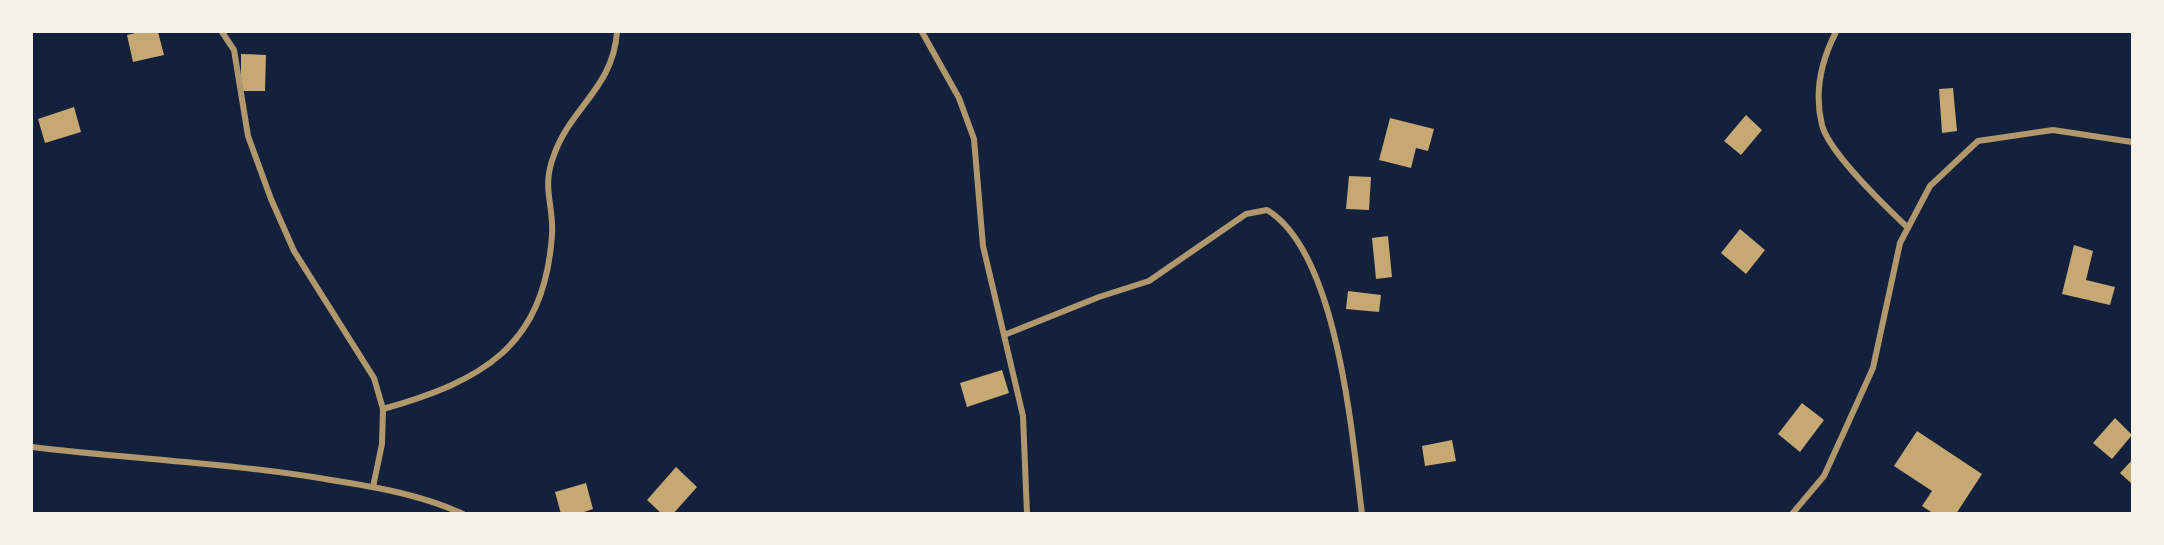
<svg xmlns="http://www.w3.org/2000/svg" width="2164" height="545" font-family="Commissioner,sans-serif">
<rect width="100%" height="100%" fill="#14213d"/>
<path fill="#c6a872" d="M140 32H158L164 55 133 62 127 35Z
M241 54 266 55 265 91H241Z
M1953 88 1957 131 1942 133 1939 89Z
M74 107 81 132 45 143 38 119Z
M1746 115 1762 130 1741 155 1724 141Z
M1390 118 1434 129 1428 151 1416 148 1411 168 1379 160Z
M1349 176 1371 177 1369 210 1346 209Z
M1740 229 1765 250 1746 274 1721 253Z
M1388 236 1392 277 1376 279 1372 238Z
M2074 245 2093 251 2086 280 2115 287 2110 305 2062 294Z
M1348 291 1381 295 1379 312 1346 309Z
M1002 370 1009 393 967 407 960 383Z
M1802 403 1824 420 1800 452 1778 434Z
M2115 418 2132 435 2112 459 2093 443Z
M1917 431 1982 474 1956 514H1934L1922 506 1932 491 1894 466Z
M1452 440 1456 461 1425 466 1422 446Z
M2132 460V484L2120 473Z
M676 467 697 487 673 514H662L647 500Z
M586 483 593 509 578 514H561L555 492Z"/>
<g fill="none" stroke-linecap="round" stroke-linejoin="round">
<path stroke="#b1986c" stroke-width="6" d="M222 32 234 50 248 136 271 199 294 251 374 378 383 409 382 444 373 487
M922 32 959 98 974 139 983 246 1023 416 1027 514
M1836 32C1821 61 1814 93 1822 125 1829 153 1886 207 1908 228
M1004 335 1099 297 1149 281 1246 214 1267 210C1338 253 1352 435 1362 514
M383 409C481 381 544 348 552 235 554 204 541 188 554 155 571 107 613 88 617 32
M32 447C131 459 232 463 331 480 376 487 422 495 463 514
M1792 514 1824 476 1873 368 1900 243 1930 186 1978 141 2053 130 2132 142"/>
</g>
<rect width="2164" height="545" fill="none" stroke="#f6f1e7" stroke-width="66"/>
</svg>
